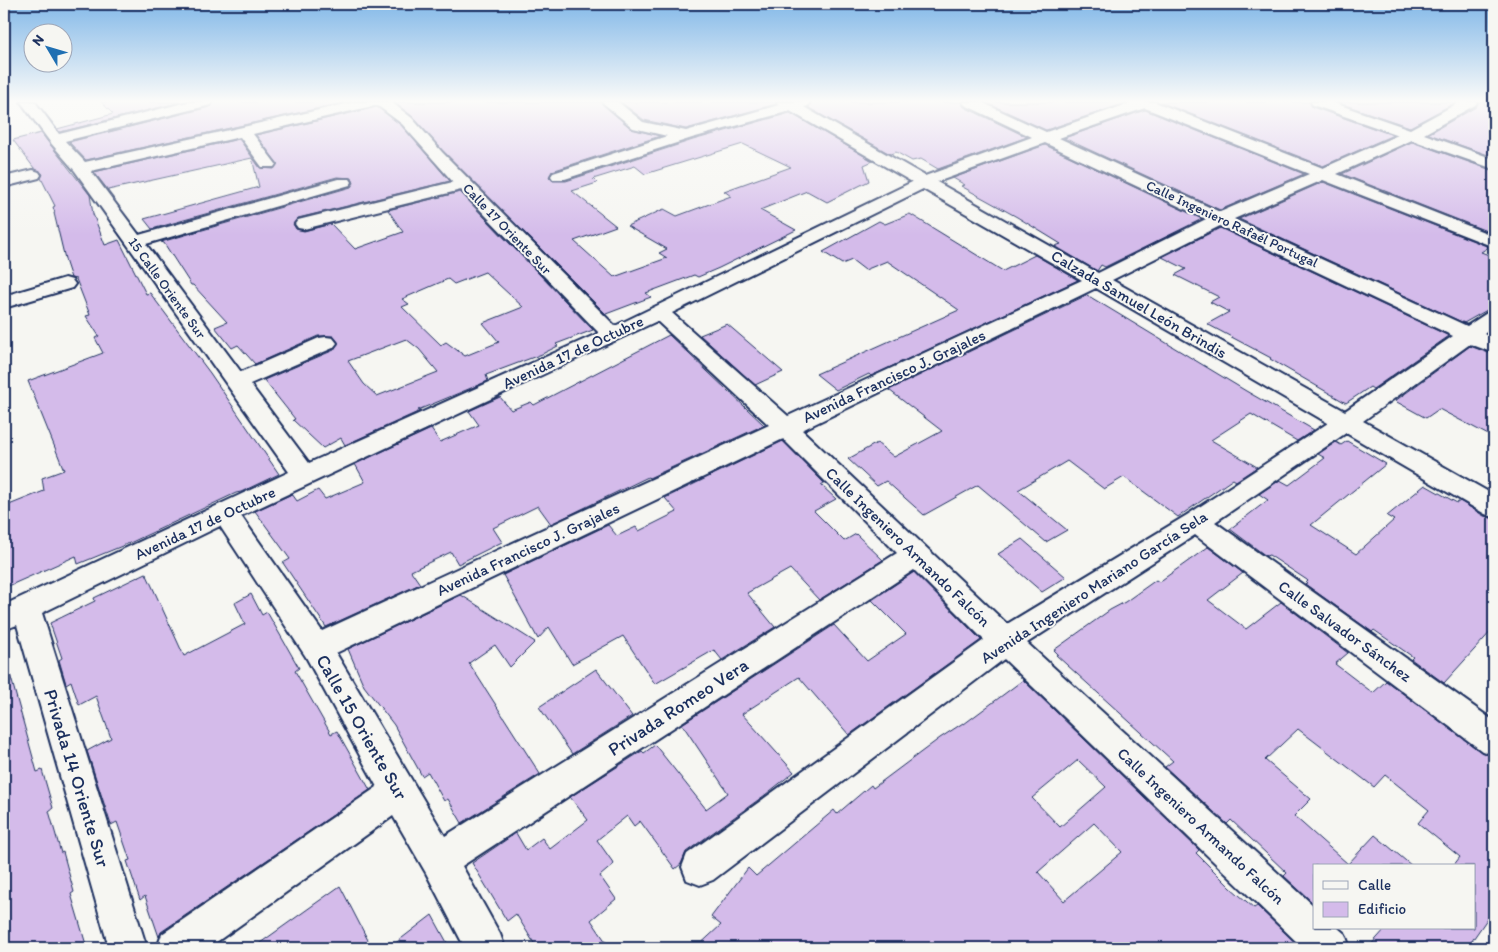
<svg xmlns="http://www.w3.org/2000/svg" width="1498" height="952" font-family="Itim,sans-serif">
<rect width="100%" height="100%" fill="#f6f6f2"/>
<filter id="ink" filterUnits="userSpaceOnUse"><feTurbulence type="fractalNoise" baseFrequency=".02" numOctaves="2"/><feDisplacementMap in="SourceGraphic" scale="10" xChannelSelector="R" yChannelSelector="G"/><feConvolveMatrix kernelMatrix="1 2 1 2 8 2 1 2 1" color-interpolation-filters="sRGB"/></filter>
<g filter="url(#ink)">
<path fill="#d4bbea" stroke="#1b2f5e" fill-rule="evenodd" d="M101 102H181L60 132 57 129 113 114Z
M214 102H347L86 160 69 142 210 107Z
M394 102H600L632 129 660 136 552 171 549 177 553 181H566L693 140 790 113 873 161 864 165 869 181 827 202 807 191 760 210 796 230 719 268 698 277 694 275 646 293 651 297 606 314 443 151 413 117ZM743 144 791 167 724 191 731 196 677 216 664 209 627 226 667 249 659 253 667 258 614 277 574 241 616 226 572 191 597 183 593 179 635 166 645 174Z
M621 102H775L776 104 686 129 644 120Z
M811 102H961L964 107 1027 137 938 169 921 159 912 161 896 152 890 154 809 108Z
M985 102H1129L1046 130Z
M1160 102H1309L1312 107 1393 135 1323 166Z
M1336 102H1456L1410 127Z
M1479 102H1483L1487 107 1494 108V157L1428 134 1476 107Z
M377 107 401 125 450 181 298 218 293 224 296 229 304 231 331 224 355 249 403 232 388 210 460 192 593 330 556 344 558 346 542 354 486 375 488 381 418 410 420 411 345 445 341 438 323 448 293 420 295 419 264 380 334 350 338 342 333 336H318L255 364 238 345 232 348 215 327 227 322 193 285H191L164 243 161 242 351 187 354 183 352 178 337 177 152 229 144 219 259 187 252 158 108 190 94 172 239 139 260 168 274 169 277 163 256 135ZM485 272 523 307 483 323 499 342 465 356 446 342 441 345 402 307 409 304 402 299 448 279 454 284ZM406 339 419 349 438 372 377 396 364 384 348 361Z
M1145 110 1304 174 1220 210 1064 138Z
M41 133 90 195 93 214 105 245 119 240 146 294 150 293 210 373 279 474 241 492 236 493 132 542 78 564 76 556 4 588V507L44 491 42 478 64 470 28 381 103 353 95 338 99 336 86 316 90 315 76 279 71 278 66 263 54 213H55L53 207 55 206 41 178 43 174 34 168 13 140Z
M1412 142 1494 171V234L1342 174Z
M1045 145 1202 219 1105 267 1101 265 1097 271 1055 246 1061 244 1017 217 961 186 965 185 953 178Z
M1323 182 1489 247 1481 252 1494 257V306L1464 323 1239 219Z
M910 214 1003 271 1035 255 1078 280 871 376 869 374 836 390 816 374 959 310 887 261 865 270 852 260 842 264 823 252 879 221 885 224Z
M1220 228 1449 336 1373 389 1370 387 1346 403 1270 359 1271 358 1207 324 1229 312 1210 302 1219 297 1175 275 1186 269 1162 257Z
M1087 295 1246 391 1314 430 1297 441 1251 414 1211 440 1257 467 1236 481 1233 479 1178 517 1124 477 1104 489 1067 461 1018 490 1067 530 1046 542 978 485 924 515 886 481 877 486 848 459 877 443 894 457 942 431 889 390Z
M727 324 783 372 755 385 700 335Z
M669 335 764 425 649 478 648 477 551 524 538 506 493 528 502 542 458 564 451 552 411 571 420 584 326 627 283 563 290 559 255 511 292 494 297 501 318 490 325 499 365 482 355 464 431 429 440 442 479 425 469 411 500 397 511 410 531 402 534 405Z
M1470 346 1494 355V438L1439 409 1426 418 1395 401Z
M783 441 824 483 821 485 836 499 814 511 844 541 856 534 883 560 819 600 790 569 747 593 775 627 722 660 714 650 655 684 623 636 572 664 549 627 538 639 503 575 608 525 617 536 636 527 639 531 677 512 665 498Z
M1347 441 1386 464 1311 525 1356 554 1394 520 1387 516 1425 485 1457 503 1460 501 1484 516 1494 519V628L1444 683 1411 659 1413 657 1374 630 1372 632 1305 584 1308 581 1307 580 1269 555 1266 556 1230 529 1268 500 1259 494 1280 480 1289 485 1325 458 1318 454 1336 442 1341 445Z
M1022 539 1066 577 1042 592 998 554Z
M1208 547 1243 573 1208 600 1246 629 1281 602 1348 653 1335 664 1373 693 1386 681 1481 752 1494 757V909L1467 948H1368L1386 928H1474V866H1453L1460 857 1418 823 1429 810 1385 775 1374 787 1298 729 1265 760 1311 799 1294 816 1348 864 1375 835 1412 866H1314V904L1284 876 1287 873 1231 820 1227 824 1165 767 1173 761 1056 655 1058 654 1054 650 1110 610 1125 602 1156 580 1159 582Z
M914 572 981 640 849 735 799 677 742 714 794 772 765 795 686 852 681 864 675 869 640 821 634 826 627 816 597 840 614 864 600 876 616 899 591 920 610 948H537L516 914 507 921 472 863 516 833 526 850 542 838 550 849 588 820 570 797 642 751 644 753 655 745 706 809 728 793 682 724 834 625 867 661 906 634 872 600Z
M146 573 184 656 245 624 235 603 251 594 262 615 267 612 299 668 295 671 331 734 337 731 370 790 161 932 159 937 145 896 140 900 127 861 130 860 117 822 111 825 87 751 111 738 96 696 79 705 71 681 66 684 59 660 62 658 50 623 95 601 94 598Z
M461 595 535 642 510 667 495 645 469 663 540 774 462 823 448 799 444 801 428 772 422 776 394 725 364 686 348 649Z
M596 669 632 716 572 754 539 707Z
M10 674 37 772 42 770 53 808 49 811 61 853 63 852 74 892 71 894 87 948H4V675Z
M1023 680 1199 850 1196 853 1231 888 1254 908 1257 906 1301 948H696L721 925 711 917 748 868 756 876 834 810 837 814 871 785 873 788 940 738 963 723 964 724ZM1078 760 1106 787 1060 827 1032 798ZM1094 823 1122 852 1064 901 1038 872Z
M340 886 372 948H253Z
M432 915 450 948H389Z"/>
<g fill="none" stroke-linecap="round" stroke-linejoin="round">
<g stroke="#1b2f5e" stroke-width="4">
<path id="minor" d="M21 102H35L59 134 188 102H212L210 105 65 141 85 162 355 102H391L412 118 442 152 615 326 912 182 790 111 692 138 565 179H553L551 176 553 173 667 136 633 128 602 102H618L643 122 686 131 779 105 777 102H809L808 106 804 107 925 176 1032 137 965 105 963 102H981L1046 132 1134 102H1155L1323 168 1398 135 1313 105 1311 102H1331L1410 129 1460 102H1477L1475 105 1424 134 1494 159V169L1412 140 1337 174 1494 236V247L1323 180 1234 219 1467 326 1487 313 1494 311V326L1484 334 1494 339V353L1470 344 1363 421 1494 495V517L1485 514 1346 433 1215 522 1494 721V755L1482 751 1195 535 1027 643 1314 906V928H1338L1345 934 1350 948H1303L1004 659 713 880 700 885 687 880 682 867 687 854 984 640 914 570 462 866 500 934 505 948H465L426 873 393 816 208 948H157L162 934 377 787 306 657 220 526 42 613 147 948H109L17 625 4 630V605L289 472 75 171 50 142ZM377 105 402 124 453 182 298 220 295 224 298 228 304 229 461 190 599 333 309 463 250 384 333 348 337 343 333 338 326 337 319 338 241 372 146 244 350 185 352 182 350 179H338L139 235 91 171 240 137 262 167H274L276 164 253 134ZM1145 108 1309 174 1220 212 1059 138ZM1045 143 1206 219 1098 273 937 182ZM923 189 1082 280 788 416 672 313ZM1220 226 1453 336 1345 411 1112 280ZM1096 288 1328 423 1187 515 1007 624 802 430ZM657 321 769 425 322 631 241 516ZM783 439 897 553 445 836 336 653Z
M1485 102H1494V106L1487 105Z
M33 170 39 172 41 175 39 178 4 187V177Z
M65 278 72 280 75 284 72 288 4 308V296Z"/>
</g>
<use href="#minor" fill="#f6f6f2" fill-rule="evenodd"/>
</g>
</g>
<linearGradient id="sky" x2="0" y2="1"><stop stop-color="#82b8e8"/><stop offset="0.43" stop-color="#fbfbf9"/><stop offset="1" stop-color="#fbfbf9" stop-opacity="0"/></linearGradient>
<rect width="1498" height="235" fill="url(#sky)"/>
<g text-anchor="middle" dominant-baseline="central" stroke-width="4" stroke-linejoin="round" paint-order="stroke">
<g font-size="14" fill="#1b2f5e" stroke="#f6f6f2">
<text transform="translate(1232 224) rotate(25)">Calle Ingeniero Rafaél Portugal</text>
<text transform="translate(507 229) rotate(46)">Calle 17 Oriente Sur</text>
<text transform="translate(167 288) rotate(54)">15 Calle Oriente Sur</text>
</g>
<g font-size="16" fill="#1b2f5e" stroke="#f6f6f2">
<text transform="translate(1139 304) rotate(30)">Calzada Samuel León Brindis</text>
<text transform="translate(573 352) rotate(-25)">Avenida 17 de Octubre</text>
<text transform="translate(894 376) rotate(-25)">Avenida Francisco J. Grajales</text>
<text transform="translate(205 523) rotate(-25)">Avenida 17 de Octubre</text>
<text transform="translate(908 547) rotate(44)">Calle Ingeniero Armando Falcón</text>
<text transform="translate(528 549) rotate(-25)">Avenida Francisco J. Grajales</text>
<text transform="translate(1094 587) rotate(-33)">Avenida Ingeniero Mariano García Sela</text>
<text transform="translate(1345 631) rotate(36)">Calle Salvador Sánchez</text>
<text transform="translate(1201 826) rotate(43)">Calle Ingeniero Armando Falcón</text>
</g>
<g font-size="19" fill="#1b2f5e" stroke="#f6f6f2">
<text transform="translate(678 707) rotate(-33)">Privada Romeo Vera</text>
<text transform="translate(362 727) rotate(60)">Calle 15 Oriente Sur</text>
<text transform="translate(77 778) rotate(73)">Privada 14 Oriente Sur</text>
</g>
</g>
<rect width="1498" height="952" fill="none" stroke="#f6f6f2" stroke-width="20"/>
<rect x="10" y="10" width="1478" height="932" fill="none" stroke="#1b2f5e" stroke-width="2" filter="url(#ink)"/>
<rect x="1313" y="864" width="162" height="65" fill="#f6f6f2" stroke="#9ea6b7"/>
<rect x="1323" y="881" width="25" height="8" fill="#f6f6f2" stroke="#9ea6b7"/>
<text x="1358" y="890" font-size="15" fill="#1b2f5e">Calle</text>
<rect x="1323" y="902" width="25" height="15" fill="#d4bbea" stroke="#9ea6b7"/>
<text x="1358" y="914" font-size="15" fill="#1b2f5e">Edificio</text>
<g transform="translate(48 48) rotate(308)"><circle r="24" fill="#f6f6f2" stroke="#9ea6b7"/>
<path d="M0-4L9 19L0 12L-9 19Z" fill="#1f6fb2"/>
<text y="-8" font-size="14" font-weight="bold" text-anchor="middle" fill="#1b2f5e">N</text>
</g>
</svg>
